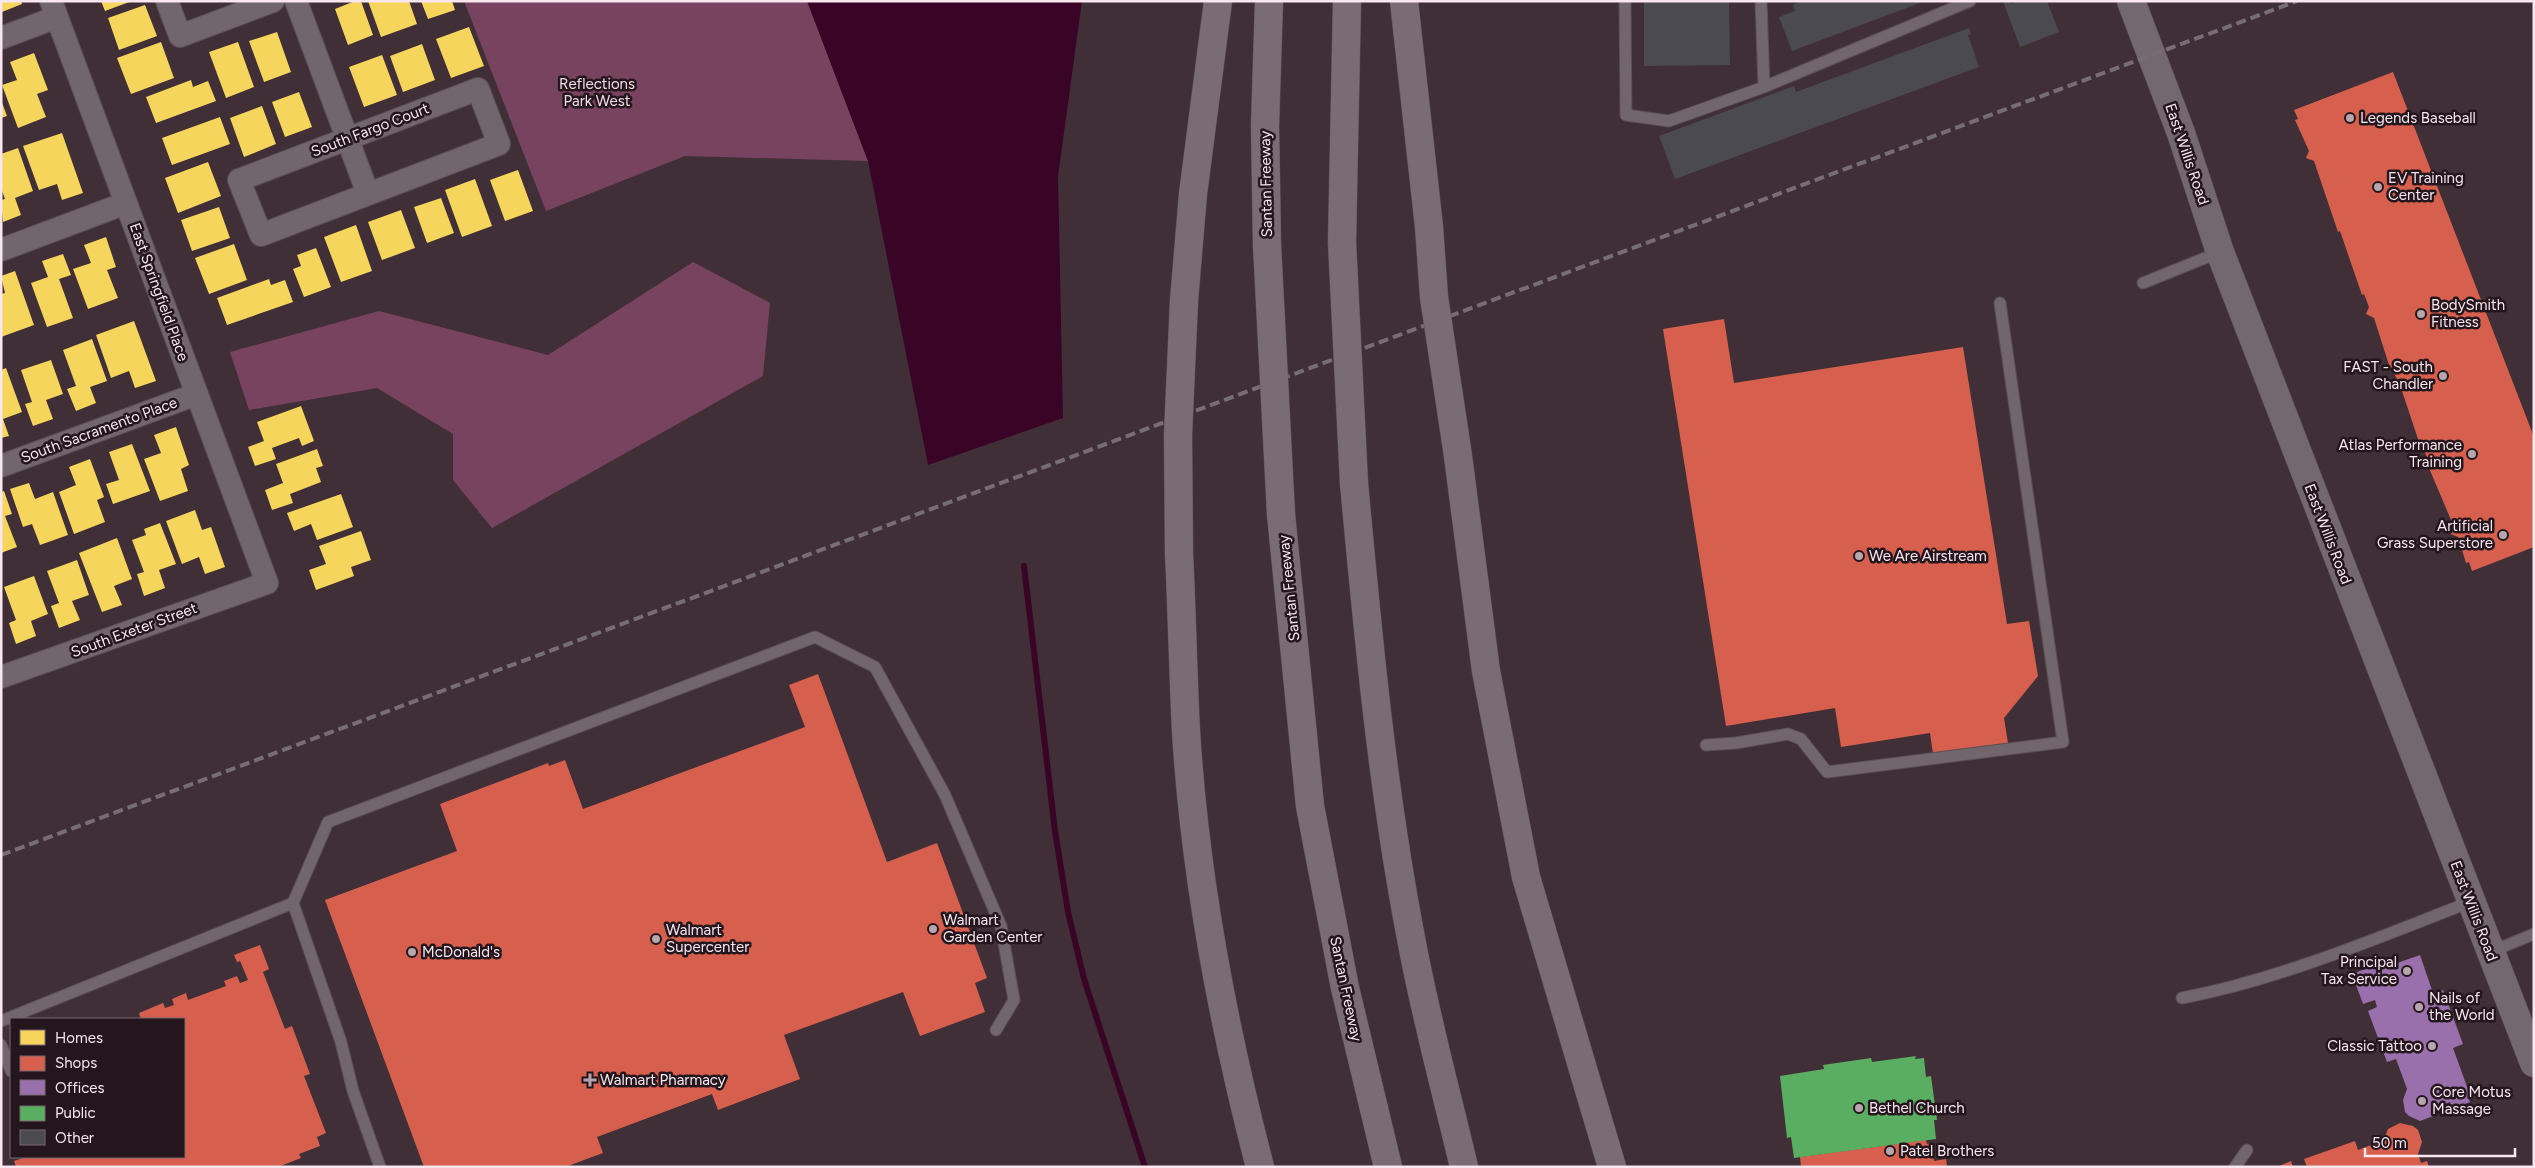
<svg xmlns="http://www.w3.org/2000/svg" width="2535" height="1168" font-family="Figtree,sans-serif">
<rect width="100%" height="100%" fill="#402f37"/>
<path fill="#78435f" d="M464 1H807L868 161 685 156 546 211Z
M693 262 770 303 763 376 492 528 453 480V434L377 388 249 410 230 352 379 311 548 355Z"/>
<path fill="#390425" d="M807 1H1082L1058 176 1063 418 928 465 868 161Z"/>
<path fill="#f6d55c" d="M1 1H21L22 4 2 12Z
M101 1H132L105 11Z
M355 1H361L373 35 348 45 335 9Z
M368 1H409L417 24 381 37Z
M421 1H452L455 10 428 19Z
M145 5 157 36 119 50 108 18Z
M469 27 484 66 451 78 436 39Z
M277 32 291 72 264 82 249 41Z
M161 42 174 78 131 94 117 58Z
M238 42 254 87 226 98 209 52Z
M422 44 435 80 403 92 390 56Z
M34 53 48 90 37 94 46 117 18 128 2 85 17 80 10 62Z
M382 55 397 95 364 107 349 67Z
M191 80 193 87 208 81 216 101 156 123 146 97Z
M299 92 312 127 285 137 272 102Z
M1 100 7 116 1 118Z
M262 106 276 144 244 157 230 118Z
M220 117 230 144 172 165 162 138Z
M62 133 83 193 62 200 57 184 39 190 23 146Z
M18 148 33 191 15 198 21 215 3 222 1 200 5 199 1 188V154Z
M208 162 221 196 178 213 165 178Z
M518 170 533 211 505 221 490 180Z
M475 179 492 226 462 237 445 190Z
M441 198 454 233 427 243 414 207Z
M219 207 230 238 192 251 181 220Z
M401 210 415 248 382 260 368 222Z
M356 225 372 271 341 282 324 237Z
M106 237 116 267 107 270 118 298 88 309 73 269 91 263 84 245Z
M234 244 247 280 209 294 195 258Z
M316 248 331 287 304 297 293 269 301 266 297 255Z
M63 254 71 275 59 279 73 318 47 327 31 283 48 277 42 261Z
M15 271 34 325 1 337V294L5 293 1 276Z
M269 279 271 285 285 280 293 302 227 325 217 298Z
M134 321 156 381 135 388 129 371 111 378 96 335Z
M92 339 107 381 90 387 96 403 76 411 67 389 76 386 63 350Z
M51 360 63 394 46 400 53 419 33 426 25 404 32 402 21 370Z
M6 368 22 412 3 419 9 436 1 438V370Z
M301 406 314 441 302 446 299 438 272 448 276 459 255 466 248 447 264 441 257 422Z
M176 427 189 465 181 469 188 491 160 501 144 459 161 453 154 435Z
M132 444 150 491 113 504 106 484 119 480 109 452Z
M317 449 323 466 316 468 321 482 290 494 293 503 272 510 265 490 283 483 276 464Z
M90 459 104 497 97 500 105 522 74 534 59 492 76 485 69 467Z
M29 483 35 499 53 492 68 535 40 545 32 524 23 527 10 489Z
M4 491 12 514 5 516 17 547 1 553V492Z
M341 494 353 527 317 540 311 524 294 531 287 513Z
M195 510 202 530 211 527 225 567 205 574 199 557 182 564 166 521Z
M160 523 176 564 159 570 165 588 144 596 137 574 144 572 132 540 146 535 144 529Z
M361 531 371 560 351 567 354 576 316 590 309 570 326 564 319 546Z
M117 538 132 579 114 586 122 605 102 612 79 553Z
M77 560 89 595 72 601 80 620 59 628 51 606 59 603 47 571Z
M34 576 48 614 31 621 36 636 16 644 9 623 16 620 4 587Z"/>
<path fill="#d6604d" d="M2393 72 2534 437V547L2472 571 2469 562 2466 563 2458 537 2451 534 2454 527 2429 468 2431 467 2424 450 2422 451 2402 391 2394 387 2397 380 2392 367 2390 368 2374 318 2366 314 2369 307 2364 294 2362 295 2340 231 2338 232 2314 161 2306 158 2309 151 2295 120 2298 119 2294 110Z
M1724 319 1734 383 1963 347 2007 624 2029 621 2038 676 2004 718 2008 743 1933 754 1930 733 1841 747 1835 708 1726 726 1663 329Z
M818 674 887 862 937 843 987 978 975 983 985 1012 920 1036 903 992 784 1035 800 1079 718 1110 712 1094 597 1137 603 1153 565 1167H424L325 900 457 851 440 804 548 763 549 766 565 760 583 809 805 727 789 685Z
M260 945 269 969 263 972 285 1029 292 1026 310 1074 304 1076 326 1133 317 1137 320 1146 299 1154 301 1158 278 1167H16L14 1161 26 1157H184V1019H141L139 1013 163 1003 165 1008 174 1005 172 999 186 993 188 1000 226 986 224 981 237 976 240 983 248 980 240 961 237 962 234 955Z
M2400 1123 2413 1126 2418 1130 2422 1142 2418 1154 2421 1163 2427 1161 2429 1167H2307L2304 1159 2355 1141 2358 1150 2384 1140 2388 1129Z
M1926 1140 1927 1144 1931 1143 1934 1161 1946 1159 1947 1166 1801 1167 1800 1157Z
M2291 1161 2293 1167H2277Z"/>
<path fill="#9970ab" d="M2420 955 2433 993 2443 990 2463 1044 2453 1048 2470 1095 2468 1096 2470 1102 2452 1109 2450 1102 2442 1105 2436 1115 2420 1121 2409 1116 2405 1112 2403 1100 2407 1089 2396 1059 2387 1062 2368 1011 2377 1007 2375 1000 2363 1004 2352 974 2381 963 2383 968Z"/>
<path fill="#5aae61" d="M1916 1056 1915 1059 1924 1058 1926 1077 1931 1076 1937 1120H1934L1936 1139 1794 1158 1791 1137 1787 1138 1780 1076 1824 1069 1823 1065 1871 1058 1872 1062Z"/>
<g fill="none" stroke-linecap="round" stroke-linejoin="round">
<path stroke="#390425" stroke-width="6" d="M1024 566 1055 831 1068 912 1084 979 1145 1167"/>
</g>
<path fill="#4b4a50" d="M1644 1H1729L1730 65 1644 66Z
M1796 1H1925L1792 51 1779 17 1795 11 1793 5 1797 3Z
M2003 1H2010L2011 4 2017 1H2047L2059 32 2020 47Z
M1969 28 1971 34 1968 35 1979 67 1675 179 1659 136 1794 86 1796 92Z"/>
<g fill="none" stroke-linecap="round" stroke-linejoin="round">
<g stroke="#5c4e54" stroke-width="13">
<path id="lane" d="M1625 1 1626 115 1669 121 1764 87 1970 1
M1761 1 1764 87
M2143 283 2220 252
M1706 745 1736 743 1788 734 1801 739 1827 772 2063 742 2000 303
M293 903 328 822 815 637 875 667 945 795 1001 926 1014 1000 996 1030
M2490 952 2534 934
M2182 998C2281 979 2377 938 2470 902
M1 1021 293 903 341 1042 353 1091 380 1167
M1 1045 11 1071
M2235 1167 2247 1150"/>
</g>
<g stroke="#5c4e54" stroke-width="24">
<path id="street" d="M167 1 180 36 273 1
M296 1 368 194
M1 38 57 17
M478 89 499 144 261 235 239 180Z
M1 250 126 203
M1 466 197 394
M1 677 267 583 51 1"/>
</g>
<g stroke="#5c4e54" stroke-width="29">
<path id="secondary" d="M2131 1 2181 133 2220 252 2534 1063"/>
</g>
<g stroke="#5c4e54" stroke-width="29">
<path id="highway" d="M1404 1 1429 227
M1342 242 1347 1
M1267 245 1265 126 1269 1
M1184 301 1193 194 1218 1
M1458 456 1486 671 1526 877 1612 1167
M1354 483C1368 635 1382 788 1411 938 1425 1015 1446 1091 1464 1167
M1281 514 1310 806 1345 988 1388 1167
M1179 553C1182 613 1183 672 1186 731 1195 878 1223 1025 1260 1167"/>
</g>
<use href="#lane" stroke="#70666b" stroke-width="11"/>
<use href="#street" stroke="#70666b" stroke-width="22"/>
<use href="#secondary" stroke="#73686e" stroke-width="28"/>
<use href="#highway" stroke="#796c72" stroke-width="28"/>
<path stroke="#776e72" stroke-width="4" stroke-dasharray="10 5" stroke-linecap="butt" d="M1 855 2297 1"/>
<g stroke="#5c4e54" stroke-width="29" stroke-linecap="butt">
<path id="highway-bridge" d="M1429 227 1434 297 1458 456
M1342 242 1354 483
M1267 245 1281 514
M1179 553 1178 435 1184 301"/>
</g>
<use href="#highway-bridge" stroke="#796c72" stroke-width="28"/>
</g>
<g fill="#b8a6af" stroke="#24161d" stroke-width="2">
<circle cx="2350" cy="118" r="5"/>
<circle cx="2378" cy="187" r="5"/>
<circle cx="2421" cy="314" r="5"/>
<circle cx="2443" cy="376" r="5"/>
<circle cx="2472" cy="454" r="5"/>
<circle cx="2503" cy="535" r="5"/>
<circle cx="1859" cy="556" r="5"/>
<circle cx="933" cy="929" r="5"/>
<circle cx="656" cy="939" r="5"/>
<circle cx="412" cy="952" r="5"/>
<circle cx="2407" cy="971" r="5"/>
<circle cx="2419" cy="1007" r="5"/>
<circle cx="2432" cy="1046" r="5"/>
<path d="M587.5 1072.5h5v5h5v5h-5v5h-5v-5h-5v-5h5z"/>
<circle cx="2422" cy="1101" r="5"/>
<circle cx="1859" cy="1108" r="5"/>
<circle cx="1890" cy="1151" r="5"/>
</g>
<g text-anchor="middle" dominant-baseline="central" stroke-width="5" stroke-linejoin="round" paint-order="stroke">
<g font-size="15" fill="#f3dbe6" stroke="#24161d">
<text x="597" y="84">Reflections<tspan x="597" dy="17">Park West</tspan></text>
</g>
<g font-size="15" fill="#f9e6ef" stroke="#24161d" text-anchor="start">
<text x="2360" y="118">Legends Baseball</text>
<text x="2388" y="178">EV Training<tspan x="2388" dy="17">Center</tspan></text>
<text x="2431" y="305">BodySmith<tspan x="2431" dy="17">Fitness</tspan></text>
<text x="2433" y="367" text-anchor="end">FAST - South<tspan x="2433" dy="17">Chandler</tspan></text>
<text x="2462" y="445" text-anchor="end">Atlas Performance<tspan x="2462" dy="17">Training</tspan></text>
<text x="2493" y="526" text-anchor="end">Artificial<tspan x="2493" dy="17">Grass Superstore</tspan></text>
<text x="1869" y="556">We Are Airstream</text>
<text x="943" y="920">Walmart<tspan x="943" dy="17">Garden Center</tspan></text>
<text x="666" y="930">Walmart<tspan x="666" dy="17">Supercenter</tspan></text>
<text x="422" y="952">McDonald's</text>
<text x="2397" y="962" text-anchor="end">Principal<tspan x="2397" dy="17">Tax Service</tspan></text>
<text x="2429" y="998">Nails of<tspan x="2429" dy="17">the World</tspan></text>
<text x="2422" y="1046" text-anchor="end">Classic Tattoo</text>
<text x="600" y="1080">Walmart Pharmacy</text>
<text x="2432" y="1092">Core Motus<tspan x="2432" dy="17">Massage</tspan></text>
<text x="1869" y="1108">Bethel Church</text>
<text x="1900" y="1151">Patel Brothers</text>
</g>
<g font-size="15" fill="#f9e6ef" stroke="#24161d">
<text transform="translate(370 130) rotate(-21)">South Fargo Court</text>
<text transform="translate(2187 154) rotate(71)">East Willis Road</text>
<text transform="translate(1266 184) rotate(-91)">Santan Freeway</text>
<text transform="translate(159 292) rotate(70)">East Springfield Place</text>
<text transform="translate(99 430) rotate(-20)">South Sacramento Place</text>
<text transform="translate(2328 534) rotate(69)">East Willis Road</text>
<text transform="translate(1289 588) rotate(-96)">Santan Freeway</text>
<text transform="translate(134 630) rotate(-20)">South Exeter Street</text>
<text transform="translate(2474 911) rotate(69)">East Willis Road</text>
<text transform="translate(1346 989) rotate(78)">Santan Freeway</text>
</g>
</g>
<rect width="2535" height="1168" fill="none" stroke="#f9e6ef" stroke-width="5"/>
<rect x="10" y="1018" width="175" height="140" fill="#24161d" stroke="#796971"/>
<rect x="20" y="1030" width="25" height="15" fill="#f6d55c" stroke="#796971"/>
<text x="55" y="1043" font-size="15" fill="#f9e6ef">Homes</text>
<rect x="20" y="1056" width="25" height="15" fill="#d6604d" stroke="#796971"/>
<text x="55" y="1068" font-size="15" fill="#f9e6ef">Shops</text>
<rect x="20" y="1080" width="25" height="15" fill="#9970ab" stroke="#796971"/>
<text x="55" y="1093" font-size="15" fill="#f9e6ef">Offices</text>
<rect x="20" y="1106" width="25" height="15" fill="#5aae61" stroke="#796971"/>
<text x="55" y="1118" font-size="15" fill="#f9e6ef">Public</text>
<rect x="20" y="1130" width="25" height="15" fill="#4b4a50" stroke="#796971"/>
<text x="55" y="1143" font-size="15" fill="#f9e6ef">Other</text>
<path d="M2365 1148v8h150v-8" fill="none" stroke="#f9e6ef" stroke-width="2.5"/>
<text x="2372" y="1148" font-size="15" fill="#f9e6ef" stroke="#24161d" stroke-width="4" paint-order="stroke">50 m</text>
</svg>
